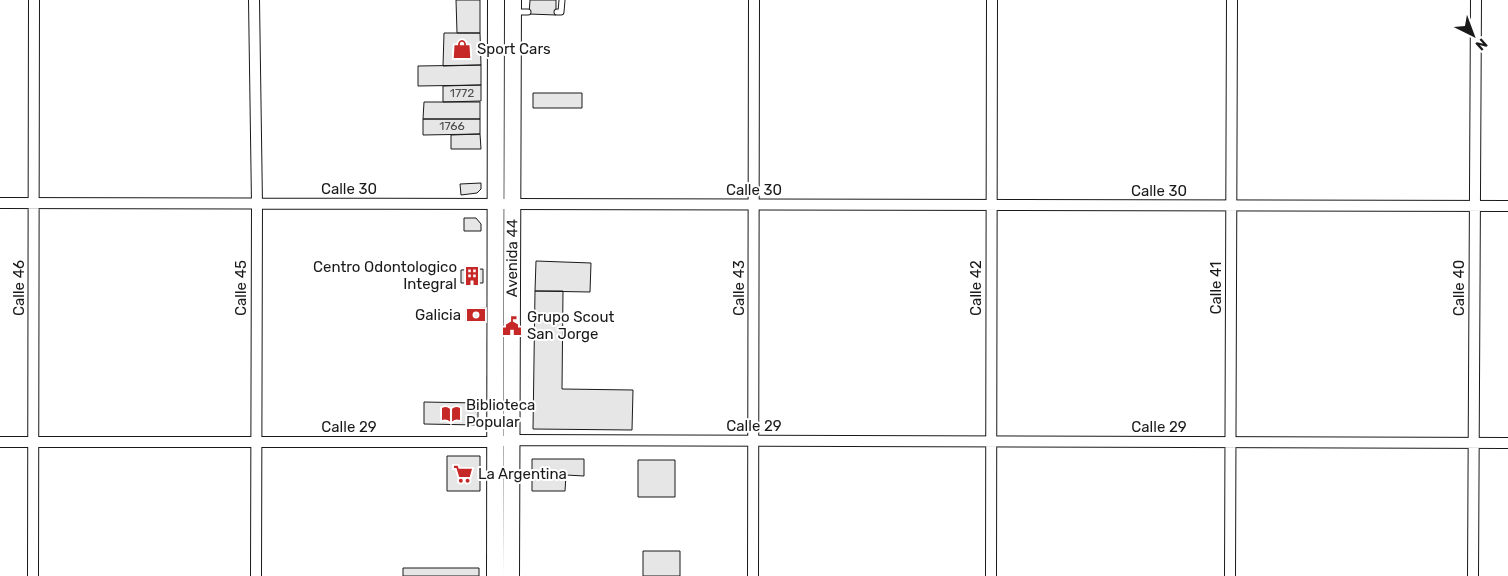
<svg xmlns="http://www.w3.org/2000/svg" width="1508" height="576" font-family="Rubik,sans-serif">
<rect width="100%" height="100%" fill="#fff"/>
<path fill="#e6e6e6" stroke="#1a1a1a" d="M456 0H480V33H457Z
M530 0H556V15L529 14Z
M444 33H480L481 65 443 66Z
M481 65V85L418 86V66Z
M481 85V101L443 102V86Z
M533 93H582V108H533Z
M424 102H480V119H423Z
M423 119H480V134L423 135Z
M480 134 481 149H451V135Z
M481 183V189L477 193 461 195 460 184Z
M464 218H476L481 224V231H464Z
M536 261 591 263 590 292 535 291Z
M483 269V283H461V270Z
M535 291H563L562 389 633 390 632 430 533 429Z
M486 308V320L466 321V309Z
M424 402 478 403V425L424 424Z
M447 456H480V491H447Z
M532 459H584V476L566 475 565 491H532Z
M638 460H675V497H638Z
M643 551H680V576H643Z
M403 568H479V576H403Z"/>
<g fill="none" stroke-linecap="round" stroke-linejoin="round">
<g stroke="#1a1a1a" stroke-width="7">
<path id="lane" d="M516 12H528
M557 12H561L562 0"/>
</g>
<g stroke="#1a1a1a" stroke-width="12">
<path id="street" d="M254 0 257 204 256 576
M0 203 1508 206
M0 442H495L512 440 1508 443
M33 576 34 0
M753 576 754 0
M991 576 992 0
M1230 576 1232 0
M1473 576 1476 0"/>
</g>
<g stroke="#1a1a1a" stroke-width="18">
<g id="primary">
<path d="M495 576 496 0"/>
<path id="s1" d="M511 576 513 0"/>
</g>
</g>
<use href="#lane" stroke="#fff" stroke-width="5"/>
<use href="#street" stroke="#fff" stroke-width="10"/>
<use href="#primary" stroke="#fff" stroke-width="16"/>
</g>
<defs>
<g id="shop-bare" transform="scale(1.5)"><path d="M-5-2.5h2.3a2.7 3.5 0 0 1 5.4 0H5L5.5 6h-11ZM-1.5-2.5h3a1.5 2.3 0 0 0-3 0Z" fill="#c62828" stroke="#fff" stroke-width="2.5" paint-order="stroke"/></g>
<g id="building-bare" transform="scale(1.5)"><path d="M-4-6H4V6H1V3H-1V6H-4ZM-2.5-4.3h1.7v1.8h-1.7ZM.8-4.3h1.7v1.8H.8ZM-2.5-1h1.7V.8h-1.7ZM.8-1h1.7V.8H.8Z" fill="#c62828" stroke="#fff" stroke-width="2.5" paint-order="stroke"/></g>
<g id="bank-bare" transform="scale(1.5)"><path d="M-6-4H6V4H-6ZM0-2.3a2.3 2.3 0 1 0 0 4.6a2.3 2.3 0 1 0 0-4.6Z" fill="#c62828" stroke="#fff" stroke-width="2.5" paint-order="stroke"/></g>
<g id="civic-bare" transform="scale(1.5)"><path d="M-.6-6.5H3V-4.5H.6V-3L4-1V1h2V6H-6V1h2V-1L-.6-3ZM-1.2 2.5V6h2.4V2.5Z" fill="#c62828" stroke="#fff" stroke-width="2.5" paint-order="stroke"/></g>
<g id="library-bare" transform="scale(1.5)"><path d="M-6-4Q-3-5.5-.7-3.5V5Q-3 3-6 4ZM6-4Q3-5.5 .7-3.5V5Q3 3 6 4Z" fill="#c62828" stroke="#fff" stroke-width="2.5" paint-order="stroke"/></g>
<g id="supermarket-bare" transform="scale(1.5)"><path d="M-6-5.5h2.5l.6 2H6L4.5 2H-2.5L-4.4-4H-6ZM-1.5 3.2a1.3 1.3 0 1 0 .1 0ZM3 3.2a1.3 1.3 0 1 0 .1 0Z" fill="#c62828" stroke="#fff" stroke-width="2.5" paint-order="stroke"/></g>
</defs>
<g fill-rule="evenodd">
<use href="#shop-bare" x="462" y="49"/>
<use href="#building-bare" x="472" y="276"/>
<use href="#bank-bare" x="476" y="315"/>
<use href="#civic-bare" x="512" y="326"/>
<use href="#library-bare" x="451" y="414"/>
<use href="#supermarket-bare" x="463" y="474"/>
</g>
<g text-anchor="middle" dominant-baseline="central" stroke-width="4" stroke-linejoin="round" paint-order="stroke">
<g font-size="12" fill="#4d4d4d">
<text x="462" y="93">1772</text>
<text x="452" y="126">1766</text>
</g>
<g font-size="15" fill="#1a1a1a" stroke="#fff" text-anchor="start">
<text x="477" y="49">Sport Cars</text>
<text x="457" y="267" text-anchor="end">Centro Odontologico<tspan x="457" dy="17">Integral</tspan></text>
<text x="461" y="315" text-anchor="end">Galicia</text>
<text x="527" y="317">Grupo Scout<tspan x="527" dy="17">San Jorge</tspan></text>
<text x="466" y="405">Biblioteca<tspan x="466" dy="17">Popular</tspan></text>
<text x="478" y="474">La Argentina</text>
</g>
<g font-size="15" fill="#1a1a1a" stroke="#fff">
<text x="349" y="189">Calle 30</text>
<text x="754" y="190">Calle 30</text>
<text x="1159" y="191">Calle 30</text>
<text stroke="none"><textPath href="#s1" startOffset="318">Avenida 44</textPath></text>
<text transform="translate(19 288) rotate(-90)">Calle 46</text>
<text transform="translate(241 288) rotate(-90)">Calle 45</text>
<text transform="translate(739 288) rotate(-90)">Calle 43</text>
<text transform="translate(976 288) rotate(-90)">Calle 42</text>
<text transform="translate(1216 288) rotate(-90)">Calle 41</text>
<text transform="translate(1459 288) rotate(-90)">Calle 40</text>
<text x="754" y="426">Calle 29</text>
<text x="349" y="427">Calle 29</text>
<text x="1159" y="427">Calle 29</text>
</g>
</g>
<g transform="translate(1473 35) rotate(138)" stroke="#ffffff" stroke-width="4" paint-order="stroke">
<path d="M0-4L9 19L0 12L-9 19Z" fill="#1a1a1a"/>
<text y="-8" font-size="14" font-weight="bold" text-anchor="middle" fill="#1a1a1a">N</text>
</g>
</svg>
